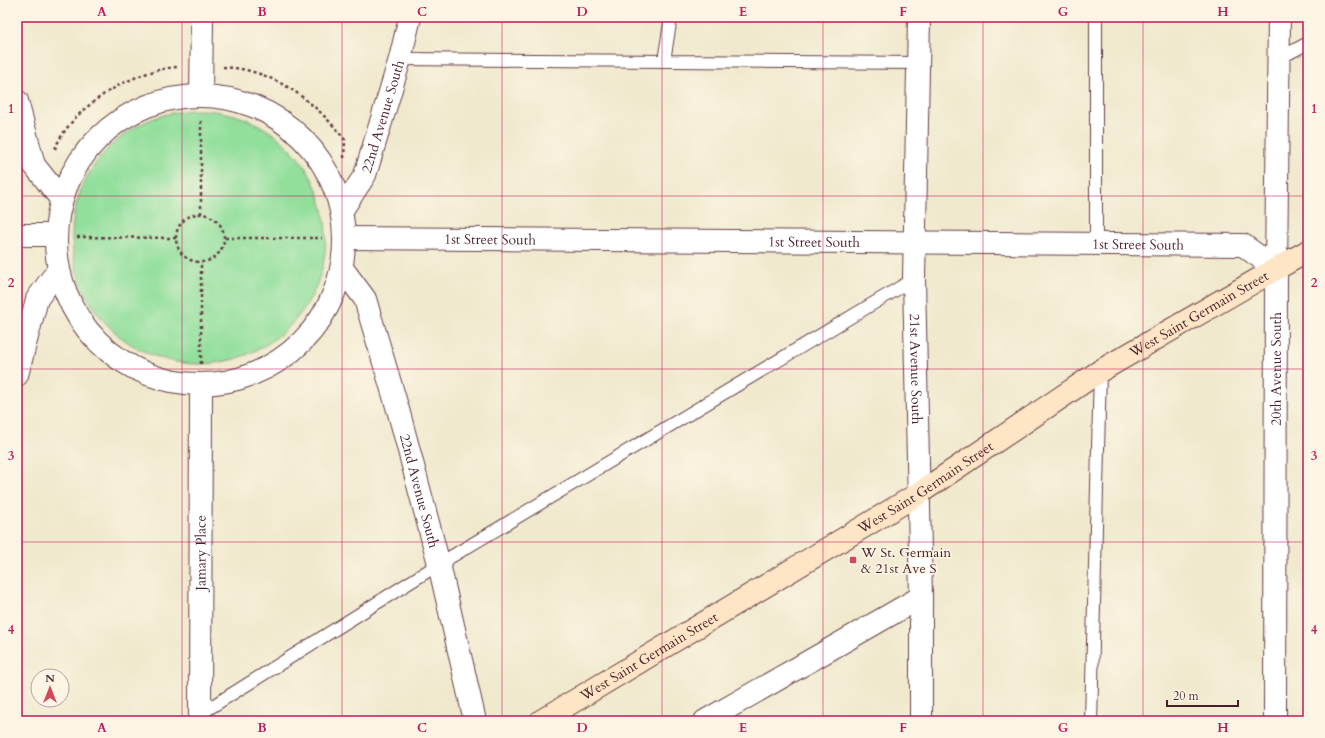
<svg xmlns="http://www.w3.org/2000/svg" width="1325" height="738" font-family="Cardo,serif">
<rect width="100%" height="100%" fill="#fcf5e5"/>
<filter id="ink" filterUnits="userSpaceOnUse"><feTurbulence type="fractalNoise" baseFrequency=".025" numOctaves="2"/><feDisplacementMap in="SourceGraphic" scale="8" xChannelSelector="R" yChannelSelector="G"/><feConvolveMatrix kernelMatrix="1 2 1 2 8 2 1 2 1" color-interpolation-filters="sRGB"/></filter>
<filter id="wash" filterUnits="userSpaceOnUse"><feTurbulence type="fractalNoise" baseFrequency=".012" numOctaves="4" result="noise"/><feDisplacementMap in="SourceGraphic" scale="16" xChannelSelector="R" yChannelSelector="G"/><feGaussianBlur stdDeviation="0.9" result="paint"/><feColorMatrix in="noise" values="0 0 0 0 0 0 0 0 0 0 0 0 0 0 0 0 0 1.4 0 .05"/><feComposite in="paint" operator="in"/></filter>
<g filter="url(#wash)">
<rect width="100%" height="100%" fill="#f0e9ce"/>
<path fill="#92df9c" stroke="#6e7f64" d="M72 237a127 127 0 1 1 254 0a127 127 0 1 1-254 0Z"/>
</g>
<g filter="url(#ink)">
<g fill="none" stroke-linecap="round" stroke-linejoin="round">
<g stroke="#633d43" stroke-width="14">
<path id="lane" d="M1096 17V244
M400 59 919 63
M1278 59 1308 43
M664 61 671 17
M200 714 439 564 914 279
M1091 721 1100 371"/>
</g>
<g stroke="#633d43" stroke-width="24">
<g id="street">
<path id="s1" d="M919 17 914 279 921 597V721"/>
<path d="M201 96 202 17"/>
<circle cx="200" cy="240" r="144"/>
<path d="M17 101 34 165 61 199"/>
<path id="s2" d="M342 210 365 175 400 59 410 17"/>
<path d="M17 235H55"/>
<path id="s3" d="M345 238 1243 245 1276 269"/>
<path id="s4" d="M342 268 365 299 399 413 439 564 475 721"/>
<path d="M17 375 37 299 58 270"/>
<path id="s5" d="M200 721 201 385"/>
<path d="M705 721 921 597"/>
<path id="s6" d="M1275 721 1276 269 1279 17"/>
</g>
</g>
<g stroke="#633d43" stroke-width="24">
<g id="secondary">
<path id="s7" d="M541 721 918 494 1100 371 1276 269 1308 251"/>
</g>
</g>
<path stroke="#633d43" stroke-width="2.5" stroke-dasharray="3 3" stroke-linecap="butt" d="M223 67C274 69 316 102 345 140L344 158
M55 149C71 107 134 69 178 67
M201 214V119
M176 238a24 24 0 1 1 48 0a24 24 0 1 1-48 0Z
M77 237 176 238
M225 238H322
M201 364V262"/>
<use href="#lane" stroke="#fff" stroke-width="12"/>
<use href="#street" stroke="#fff" stroke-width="22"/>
<use href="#secondary" stroke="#fee5c5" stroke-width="22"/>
</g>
</g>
<path fill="none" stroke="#c2185b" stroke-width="1" stroke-opacity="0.55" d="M182 17V721M342 17V721M502 17V721M662 17V721M823 17V721M983 17V721M1143 17V721M17 196H1308M17 369H1308M17 542H1308"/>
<rect fill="#d1495b" stroke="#fcf5e5" stroke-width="1.5" x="849" y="556" width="8" height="8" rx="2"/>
<g text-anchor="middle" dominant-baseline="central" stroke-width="3" stroke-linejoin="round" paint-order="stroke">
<g font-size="14" fill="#4a1f2b" stroke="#fcf5e5">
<text stroke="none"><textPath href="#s2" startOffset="103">22nd Avenue South</textPath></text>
<text stroke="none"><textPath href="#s3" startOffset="145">1st Street South</textPath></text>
<text stroke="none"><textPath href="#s3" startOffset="469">1st Street South</textPath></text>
<text stroke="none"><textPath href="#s3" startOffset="793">1st Street South</textPath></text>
<text stroke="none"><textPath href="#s7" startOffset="774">West Saint Germain Street</textPath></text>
<text stroke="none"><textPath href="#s1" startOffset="352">21st Avenue South</textPath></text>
<text stroke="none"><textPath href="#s6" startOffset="352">20th Avenue South</textPath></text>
<text stroke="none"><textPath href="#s7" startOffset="450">West Saint Germain Street</textPath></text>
<text stroke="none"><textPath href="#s4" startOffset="238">22nd Avenue South</textPath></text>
<text stroke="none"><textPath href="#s5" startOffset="168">Jamary Place</textPath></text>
<text stroke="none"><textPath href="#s7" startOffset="126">West Saint Germain Street</textPath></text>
</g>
<g font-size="14" fill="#4a1f2b" stroke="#fcf5e5" text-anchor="start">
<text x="861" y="552">W St. Germain<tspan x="861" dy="16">&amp; 21st Ave S</tspan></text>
</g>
</g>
<rect width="1325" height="738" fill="none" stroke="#fcf5e5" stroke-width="44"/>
<g transform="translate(50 688)"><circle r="19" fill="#fcf5e5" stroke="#b59f9b"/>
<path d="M0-3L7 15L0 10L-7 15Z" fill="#d1495b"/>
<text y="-6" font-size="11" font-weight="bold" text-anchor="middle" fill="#4a1f2b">N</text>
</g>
<path d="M1167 700v6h71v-6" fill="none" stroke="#4a1f2b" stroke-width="2"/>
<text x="1173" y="700" font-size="12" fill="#4a1f2b" stroke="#fcf5e5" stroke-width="3" paint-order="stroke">20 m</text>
<rect x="22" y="22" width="1281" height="694" fill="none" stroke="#c2185b" stroke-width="1.5"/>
<g font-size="13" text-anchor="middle" font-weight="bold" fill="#c2185b">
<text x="102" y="16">A</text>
<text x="262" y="16">B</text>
<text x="422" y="16">C</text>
<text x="582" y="16">D</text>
<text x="743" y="16">E</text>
<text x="903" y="16">F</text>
<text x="1063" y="16">G</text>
<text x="1223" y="16">H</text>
<text x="11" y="113">1</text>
<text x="1314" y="113">1</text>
<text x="11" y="287">2</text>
<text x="1314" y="287">2</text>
<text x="11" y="460">3</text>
<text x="1314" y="460">3</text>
<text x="11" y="634">4</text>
<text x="1314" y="634">4</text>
<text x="102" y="732">A</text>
<text x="262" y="732">B</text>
<text x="422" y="732">C</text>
<text x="582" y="732">D</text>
<text x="743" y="732">E</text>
<text x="903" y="732">F</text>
<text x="1063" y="732">G</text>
<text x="1223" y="732">H</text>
</g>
</svg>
